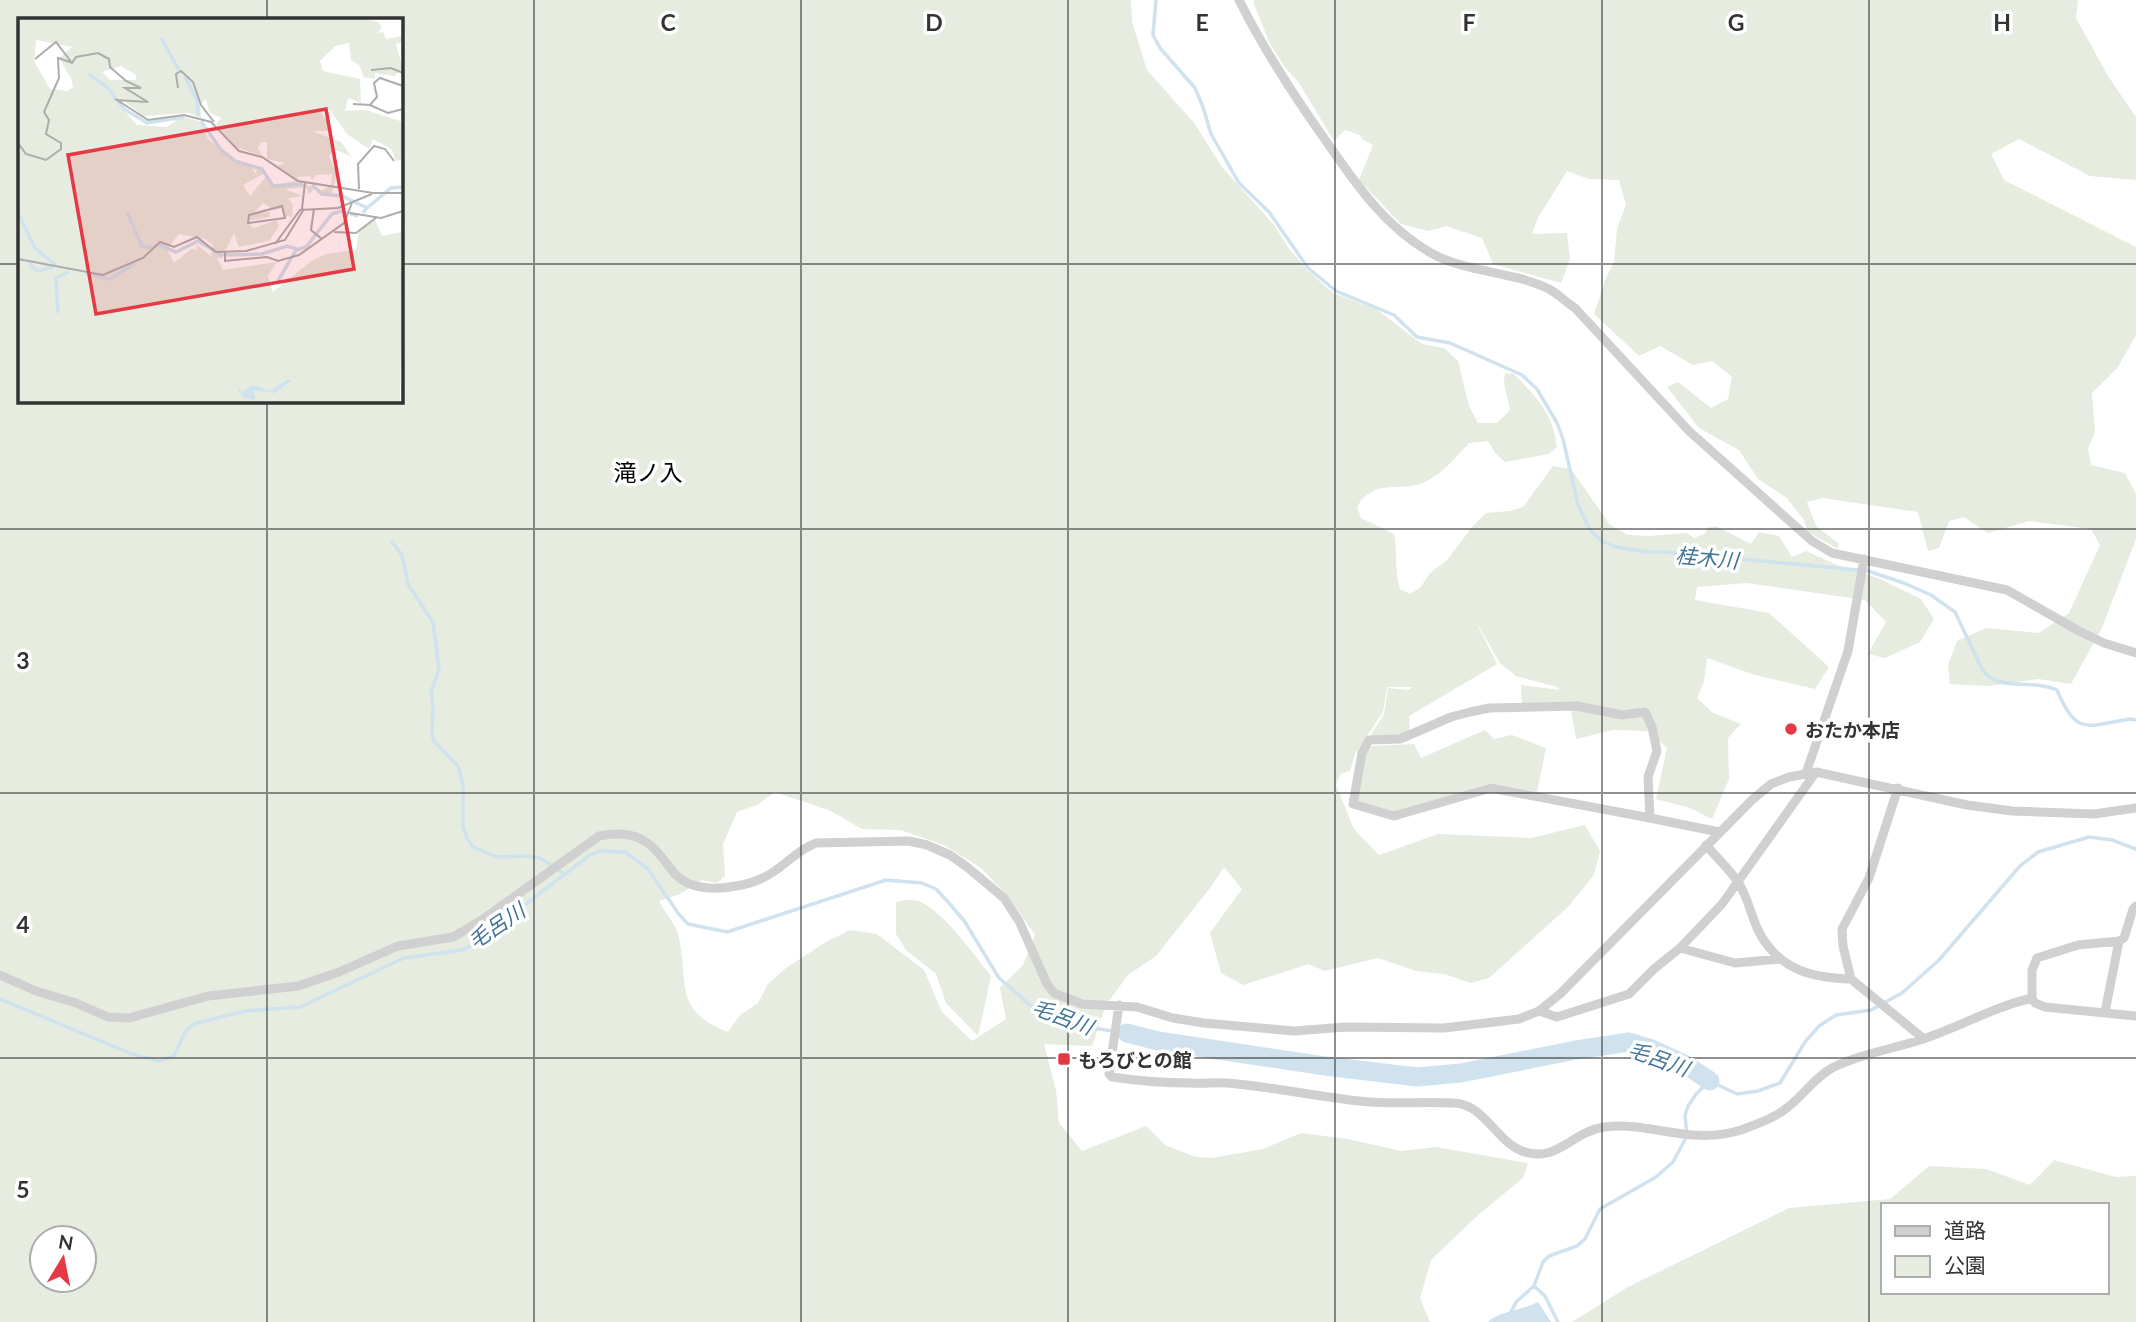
<svg xmlns="http://www.w3.org/2000/svg" width="2136" height="1322" font-family="Lato,'Noto Sans JP',sans-serif">
<rect width="100%" height="100%" fill="#fff"/>
<path fill="#e6ecdf" fill-rule="evenodd" d="M0 0H1131L1132 22 1147 70 1195 124 1222 167 1274 225 1288 247 1307 270 1333 293 1376 309 1422 344 1444 348 1458 361 1469 406 1478 423H1497L1510 410C1508 395 1502 387 1505 373L1514 374C1537 398 1553 413 1557 447L1549 454 1505 462 1496 454 1488 441 1469 443C1456 457 1444 472 1427 481 1403 494 1374 476 1357 507L1361 518 1394 534C1398 553 1394 570 1400 589L1410 594 1420 588 1430 573 1447 560 1473 526 1486 513 1510 511 1523 507 1553 466 1571 469 1610 525 1628 535 1649 536 1687 533 1694 538 1704 534 1708 528 1716 526 1751 544 1759 532 1779 536 1792 557 1806 551 1837 565 1878 578 1921 599 1934 619 1920 642 1885 658 1868 654 1886 622 1865 600 1747 583 1697 587 1695 600 1769 613 1829 667 1815 689 1755 675 1707 658 1704 682 1697 698 1713 713 1741 724 1728 738 1729 779 1712 819 1690 808 1656 799 1667 748 1648 731 1613 730 1576 739 1570 704 1522 706 1521 685 1560 690 1557 687 1516 676 1500 663 1475 620 1497 664 1409 716 1410 733 1400 737 1369 738 1384 714 1388 688 1408 690 1413 687H1387L1383 712 1355 754 1350 771 1340 774 1336 785 1354 829 1379 855 1438 834 1531 838 1585 825 1600 851 1594 875 1569 906 1489 978 1471 983 1444 974 1416 971 1378 958 1324 971 1309 964 1243 985 1221 973 1210 933 1242 889 1224 867 1210 888 1156 956 1128 975 1106 1005 1092 1046 1044 1044 1056 1090 1059 1123 1082 1151 1146 1126 1165 1145 1196 1157 1212 1158 1263 1149 1301 1133 1348 1139 1401 1151 1436 1147 1528 1163 1523 1178 1478 1215 1431 1260 1420 1298 1430 1322H0ZM19 19H401V401H19ZM775 792 831 811 862 829 900 830 944 845 981 868 1008 896 1035 935 1023 965 1000 988 1006 1019 972 1041 942 1012 924 970 877 934 850 930 826 942 786 968 768 984 758 1003 740 1015 728 1032C671 1010 690 982 678 934 675 923 664 911 659 901L680 894 702 880 717 883 725 876 723 844 737 812 757 805ZM42 1238H84V1280H42Z
M1254 0H2078L2076 18 2108 76 2136 117V180L2090 176 2019 139 1991 154 2004 180 2136 247V335L2118 367 2092 393 2095 432 2088 448 2091 465 2125 473 2136 494V539L2102 628 2071 684 2038 679 1988 686 1950 684 1948 665 1957 641 1986 628 2039 633 2069 613 2100 545 2091 529 2029 521 1988 533 1964 517 1949 521 1939 548 1928 551 1918 512 1822 498 1807 502 1816 526 1839 544 1838 549 1808 532 1804 520 1787 498 1758 479 1739 450 1699 428 1667 387 1678 382 1711 408 1728 399 1732 377 1712 361 1693 365 1660 346 1639 356 1594 314 1605 281 1614 261 1617 229 1626 205 1619 180 1589 179 1567 171 1538 218 1532 234 1567 233 1570 259 1561 283 1493 264 1482 238 1446 226 1429 231 1401 224 1359 180 1373 145 1363 140 1360 135 1345 130 1334 141 1299 83 1284 66 1270 44 1254 4Z
M1485 730 1494 739 1512 735 1546 748 1537 792 1491 783 1394 812 1357 801 1365 754 1372 746 1414 744 1421 758Z
M905 900C910 900 917 900 921 902 945 913 975 956 991 976L978 1036 946 1003 936 974 906 950 896 934V902Z
M2054 1160 2116 1177 2136 1176V1322H1572L1628 1287 1789 1208 1890 1199 1929 1166 1986 1169 2030 1185ZM1882 1205H2106V1292H1882Z"/>
<path fill="#cfe2ee" d="M1538 1302 1551 1322H1488C1497 1312 1523 1310 1538 1302Z"/>
<g fill="none" stroke-linecap="round" stroke-linejoin="round">
<path stroke="#cfe2ee" stroke-width="3.5" d="M1156 0 1153 35 1160 48 1195 88 1203 107 1211 134 1239 183 1269 212 1308 268 1336 291 1394 315 1417 337 1450 343 1522 375 1537 389 1557 423 1563 439 1578 505 1590 530 1602 541 1616 547 1647 552H1666L1868 571 1904 583 1931 595 1955 612 1982 669C1998 693 2029 678 2057 690 2077 738 2087 725 2131 719L2136 720
M392 542 402 555 408 584 433 622 439 669 431 692 433 707 432 734 434 741 458 766 463 784V827L467 838 473 847 497 857 526 856 540 858 565 874
M0 999 132 1054 159 1061 174 1056 185 1032 190 1027 197 1023 245 1011 300 1007 404 958 462 950 471 946 590 855 600 851 625 852 648 869 678 913 688 924 727 932 886 880 922 883 936 889 949 903 965 922 999 978 1031 1006 1050 1010 1085 1027 1127 1033
M1534 1286 1545 1296 1558 1322
M1506 1322 1516 1302 1534 1286 1543 1262 1549 1256 1577 1246 1585 1239 1600 1209 1656 1177 1673 1162 1687 1136 1685 1115 1688 1106 1697 1093 1710 1081 1737 1094 1758 1091 1780 1083 1805 1042 1819 1026 1836 1015 1871 1010 1902 993 1939 960 2020 866 2038 852 2089 837 2112 840 2136 849"/>
<path stroke="#cfe2ee" stroke-width="19" d="M1127 1033 1158 1041 1325 1066 1417 1077 1461 1073 1576 1050 1629 1042 1649 1048 1686 1065 1710 1081"/>
<path stroke="#d0d0d0" stroke-width="9" d="M1239 0C1264 50 1294 96 1326 141 1355 183 1385 227 1431 253 1467 273 1513 271 1549 289 1558 294 1566 302 1575 308L1689 431 1812 541 1832 553 2007 590 2079 631 2104 643 2136 653
M1577 706 1622 715 1645 712 1652 727 1657 751 1648 777 1650 818 1491 788 1394 816 1353 804 1362 753 1369 740 1400 739 1451 717 1470 712 1489 708Z
M1806 773 1848 651 1864 559
M1898 788 1869 878 1842 929 1843 946 1851 979 1924 1039
M1650 818 1719 832
M1706 845C1716 857 1729 869 1738 882 1748 897 1751 916 1759 932 1779 970 1812 978 1851 979
M1680 948 1735 963 1781 959
M0 975 36 991 76 1003 108 1017 129 1018 208 996 298 986 339 972 398 946 453 937 482 920 599 836C615 833 632 832 646 842 659 850 665 863 675 874 690 890 716 890 736 886 750 884 764 879 776 870 790 860 800 849 816 843L909 841 927 845 950 855 967 867 1004 898 1019 921 1047 984 1054 993 1082 1004 1137 1007 1173 1018 1204 1023 1294 1031 1346 1027 1444 1028 1519 1019 1539 1011 1560 994 1752 800 1771 784 1789 777 1816 772 1967 805 2012 811 2094 814 2136 808
M2032 998V970L2037 958 2078 945 2119 941 2124 938 2133 909 2136 906
M2032 998 2035 1003 2045 1007 2136 1016
M1119 1005 1109 1074 1112 1077C1138 1081 1164 1083 1191 1083 1203 1084 1215 1082 1228 1083 1272 1087 1315 1096 1359 1101 1391 1105 1422 1101 1454 1103 1484 1104 1496 1141 1522 1151 1557 1164 1571 1132 1604 1127 1651 1121 1689 1146 1741 1130 1757 1124 1775 1118 1788 1107 1804 1095 1814 1078 1832 1068 1860 1054 1893 1049 1923 1039 1960 1027 1993 1007 2032 998
M1539 1011 1557 1017 1629 994 1654 969 1680 948 1722 904 1816 772
M2105 1012 2119 941"/>
</g>
<path fill="none" stroke="#333" stroke-width="2" stroke-opacity="0.55" d="M267 0V19M534 0V1322M801 0V1322M1068 0V1322M1335 0V1322M1602 0V1322M1869 0V1322M0 264H19M401 264H2136M267 401V1322M0 529H2136M0 793H2136M0 1058H2136"/>
<g fill="#e63946" stroke="#fff" stroke-width="2.5">
<circle cx="1791" cy="729" r="7"/>
<rect x="1057" y="1052" width="14" height="14" rx="3.5"/>
</g>
<g text-anchor="middle" dominant-baseline="central" stroke-width="7" stroke-linejoin="round" paint-order="stroke">
<g font-size="19" font-weight="bold" fill="#333" stroke="#fff" text-anchor="start">
<text x="1805" y="729">おたか本店</text>
<text x="1078" y="1059">もろびとの館</text>
</g>
<g font-size="21" font-style="italic" fill="#3f7597" stroke="#fff">
<text transform="translate(1707 557) rotate(5)">桂木川</text>
<text transform="translate(496 925) rotate(-34)">毛呂川</text>
<text transform="translate(1063 1016) rotate(21)">毛呂川</text>
<text transform="translate(1659 1058) rotate(20)">毛呂川</text>
</g>
<g font-size="23" fill="#000" stroke="#fff">
<text x="648" y="472">滝ノ入</text>
</g>
</g>
<g transform="translate(18 18)">
<rect width="385" height="385" fill="#fff"/>
<path d="M0 1H348L360 4 364 9 360 15 365 14 368 21 384 18 385 24 378 26 385 52 376 58 357 55V61L346 59 341 47 333 42 331 25 317 28 302 43 305 53 342 61 343 85 330 80 327 93 348 92 385 104V141L378 143 373 131 355 121 351 131 329 116 312 92 301 91 315 113H294L323 124 333 138 315 131 311 139 319 156 314 175H299L313 167 314 156 298 157 294 162 292 158 279 159 283 164 259 148 267 145 249 141V124H243L240 130 244 138 218 129 198 106 203 100 191 94 188 81 182 86 183 100 171 95 125 98 106 83 101 87 119 107 149 109 164 98 183 104 190 121 213 141 234 149 237 156 240 150 247 155 225 167 232 178 247 160 258 167 276 163 297 170 291 176 288 169 267 171 285 178 270 180 275 187 274 199 267 198 265 190 256 192 245 185 236 195 252 194V199L228 203 235 210 259 202 261 208 251 223 221 229 216 215 204 240H199L205 252 259 244 250 258 255 274 292 244 308 236 338 232 341 213 357 202 364 218 383 214 385 198 382 384H0ZM18 22 54 29 41 40 53 60 55 69 50 73 32 71 16 43ZM103 48 118 57V62H92L84 54ZM161 216 187 221 195 227 193 238 178 226 179 232 173 231 156 245 149 231Z" fill="#e6ecdf" fill-rule="evenodd"/>
<path d="M270 361 273 363 257 375 235 372 238 382 226 380 221 373 219 367 224 374 235 367 252 373Z" fill="#cfe2ee"/>
<path fill="none" stroke="#cfe2ee" stroke-width="3.5" d="M143 20 161 52M70 56 89 69 106 91 129 105 166 99M167 59 179 82 180 98M183 103 203 132 217 143 244 151 255 168 285 166M294 167 304 176 324 178 349 190 345 195M349 190 373 170 385 169M109 194 124 228 136 230M0 195 17 230 38 247M140 227 158 234 180 223 205 238M208 237 244 236 269 228 279 231M11 245 19 253 35 249M67 255 92 261 117 245M260 263 278 232 288 229 314 196 323 193 340 198M40 295 38 260 51 254"/>
<path fill="none" stroke="#adadad" stroke-width="2" d="M17 41 38 24 54 45 58 39 80 35 91 41 92 49 108 63 123 70M353 52 373 50 385 55M123 70H107L130 84 99 82 130 102 166 97 193 104 221 133 244 139 280 163 355 175H385M160 70 158 56 163 53 175 64 183 87 196 104M335 86 352 87 370 95 385 91M352 87 359 79 356 65 362 60 385 68M0 125 8 136 28 142 43 131V125L28 116 31 102 26 94 41 60 40 40 55 45M341 171 340 146 356 128 367 131 376 143M264 188 267 200 230 205 231 197ZM284 191 287 164M296 191 293 212 304 221M332 195 363 200 385 193M316 214 338 215 359 199M257 226 282 192 320 190 354 176M207 234V243L249 239 260 243 281 237 326 205 334 185M0 241 85 257 125 240 142 224 156 229 179 219 198 234 228 233 267 222 286 191"/>
<path fill="#e63946" fill-opacity="0.15" stroke="#e63946" stroke-width="3.5" d="M308 91 336 251 78 296 50 137Z"/>
<rect width="385" height="385" fill="none" stroke="#333" stroke-width="3.5"/>
</g>
<g font-size="23" text-anchor="middle" font-weight="bold" fill="#333" stroke="#fff" stroke-width="7" stroke-linejoin="round" paint-order="stroke">
<text x="668" y="31">C</text>
<text x="934" y="31">D</text>
<text x="1202" y="31">E</text>
<text x="1469" y="31">F</text>
<text x="1736" y="31">G</text>
<text x="2002" y="31">H</text>
<text x="23" y="669">3</text>
<text x="23" y="933">4</text>
<text x="23" y="1198">5</text>
</g>
<rect x="1881" y="1203" width="228" height="91" fill="#ffffff" stroke="#adadad" stroke-width="2"/>
<rect x="1895" y="1226" width="35" height="10" fill="#d0d0d0" stroke="#adadad" stroke-width="2"/>
<text x="1944" y="1238" font-size="21" fill="#333333">道路</text>
<rect x="1895" y="1256" width="35" height="21" fill="#e6ecdf" stroke="#adadad" stroke-width="2"/>
<text x="1944" y="1273" font-size="21" fill="#333333">公園</text>
<g transform="translate(63 1259) rotate(10)"><circle r="33" fill="#ffffff" stroke="#adadad" stroke-width="2"/>
<path d="M0-5L12 26L0 18L-12 26Z" fill="#e63946"/>
<text y="-10" font-size="19" font-weight="bold" text-anchor="middle" fill="#333333">N</text>
</g>
</svg>
